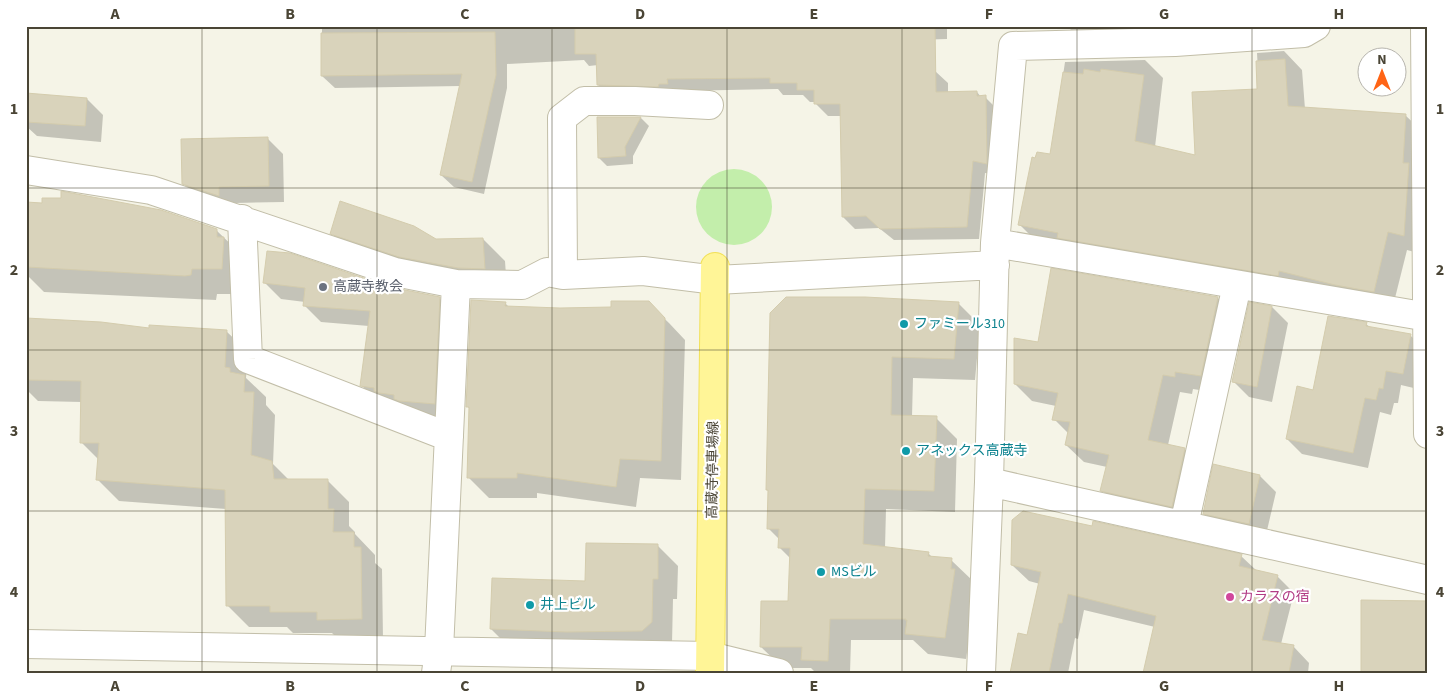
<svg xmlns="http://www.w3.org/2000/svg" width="1454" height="699" font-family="'Source Sans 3','Noto Sans JP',sans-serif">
<rect width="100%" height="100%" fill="#f5f4e7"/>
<path fill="#c3eeab" d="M696 207a38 38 0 1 1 76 0a38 38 0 1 1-76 0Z"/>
<path fill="#0003" d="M322 26H947V39L847 42 935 71 948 83V93L977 92 981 97H985L997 109 998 175 985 173 979 239 894 240 879 228 855 229 843 217 842 116H828L816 104V102H810L803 95H783L778 89 679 91 610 97 598 85V65L589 66 584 60 507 64V88L484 194 454 187 441 175 461 86 335 88 322 76Z
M1070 26H1161L1167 31 1086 44 1070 29Z
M1284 51 1302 70 1305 109 1405 115 1424 133 1422 254 1407 250 1392 310 1038 243 1020 225 1051 156 1065 62 1145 60 1163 78 1155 147 1196 157 1259 90 1257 53Z
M26 95 87 99 103 115 101 142 37 136 26 126Z
M599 118H641L649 126 633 156V164L607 166 599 158Z
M267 138 283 154 284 202 235 203 234 211 199 199 183 183Z
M26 204 216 230 242 255 247 294H217L216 300 44 292 26 274Z
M332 233 436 240 483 239 505 261 507 290 354 256Z
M1052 270 1218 298 1235 316 1218 393 1193 389 1192 394 1180 392 1168 445 1184 449 1202 466 1189 523 1119 508 1102 490 1107 467 1084 462 1066 445 1069 434 1054 419 1056 406 1032 401 1015 384 1039 344Z
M265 283 390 288 439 298 456 315 451 420 417 417 378 402 361 385 369 326 321 322 304 305 305 302 281 299Z
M865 299 959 304 980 325 975 380 913 378 912 417 936 418 957 439 955 512 886 509 885 548 928 553 932 557 951 560 973 581 976 592 966 659 928 654 913 640H851L850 673H816L811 668H783L761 647 789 602 791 559 780 548V540L768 528 769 492 767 490 768 421 771 313Z
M505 303 510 308H612L648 303 669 323 685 340 681 480 640 478 636 507 537 493V498H489L468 477 470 409 467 406Z
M1272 307 1288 323 1272 402 1249 397 1233 381Z
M26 319 150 329 226 331 248 352 246 378 266 397V405L275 415 273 464 290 481H328L349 502V526L355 532V534L375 555V563L382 569 383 640 340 641 332 633H293L287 627H249L228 606 226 509 119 501 98 480 99 460 81 442 82 402 38 401 26 389Z
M1366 324 1371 328 1410 335 1426 351 1418 389 1401 385 1398 403H1394L1391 415 1380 412 1368 468 1302 454 1287 439 1314 391Z
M1260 476 1276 492 1265 539 1220 529 1204 513Z
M1093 527 1241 556 1257 571 1277 576 1294 593 1281 644 1293 646 1309 663 1308 673H1144L1155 627 1084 610 1078 639 1075 638 1068 673H1011L1028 636 1040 584 1029 581 1012 565Z
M658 546 678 566 677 599H673L672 643 511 649 491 629 586 583Z
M190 672H219L220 673H190Z"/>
<path fill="#d9d3bb" stroke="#d4ccad" d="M575 26H935L936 92 977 91V96L986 95 987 164 973 161 967 227 880 229 866 216 842 217 840 104H814V90H797V83H770V78L667 79 668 84H659L658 87 597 85 596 54H575Z
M495 32 496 75 472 182 440 175 462 74 321 76V33Z
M1285 59 1288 106 1406 114 1403 163H1409L1404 236 1388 232 1374 292 1335 285 1279 271 1278 276 1057 238 1058 233 1018 225 1032 157 1035 158 1037 152 1050 154 1063 72 1083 74 1084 69 1100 72 1101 69 1144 75 1135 141 1195 155 1192 92 1257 89 1256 61Z
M26 93 87 98 85 126 26 122Z
M597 117H641L625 147 626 156 598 158Z
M268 137 269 186 219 187V196L182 184 181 139Z
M61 191 161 210 217 229V237H224L222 269H192L191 275 185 276 26 267V202L42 203V198H61Z
M340 201 414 226 436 239 483 238 485 269 458 268 399 257 330 234Z
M267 251 290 253 390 287 440 297 435 404 399 401 394 399V395L379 393 374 391V388L360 386 370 311 303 306 305 288 263 283Z
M1051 268 1218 297 1201 376 1175 372V377L1163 375 1148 440 1185 448 1172 507 1100 491 1109 455 1065 445 1070 422 1052 420 1058 393 1014 384V338L1038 342Z
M786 297H865L959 302 954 359 892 357 891 415 937 416 934 491 865 489 863 544 929 552 928 556 952 558 951 569H955L945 638 905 634 907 620H905L906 619H830L828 661 801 660 802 647H760L761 601H788L790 548H778L779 529H767L768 490H766L770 313Z
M471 300 506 302 505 306 560 308 611 307V301H649L665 318 661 461 620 459 616 487 517 473V478H467L469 407H466Z
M1249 302 1272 306 1257 387 1232 382Z
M1328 316 1367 322 1366 326 1411 334 1403 374 1386 371 1383 389 1379 388 1376 400 1365 398 1353 453 1286 439 1297 386 1313 390Z
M26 318 101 322 149 328V325L227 330 225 367 230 368V372L245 375 244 392H254L251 455 272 461 274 479H328V509H334L333 532H354V547H361L362 619 317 620V612H270V606H226L225 490 96 480 99 443H80L81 381 26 380Z
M1213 464 1260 475 1249 524 1203 514Z
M1023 511 1092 526 1093 521 1242 554 1239 566 1278 575 1262 640 1294 645 1289 673H1143L1156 616 1068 594 1062 623H1059L1049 673H1010L1018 633 1027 635 1041 572 1011 565 1012 520Z
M586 543 658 544V579H653L652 622 642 631 567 632 490 629 492 578 585 581Z
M1361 600 1428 601V673H1361Z"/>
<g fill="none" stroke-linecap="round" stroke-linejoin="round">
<g stroke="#c2bea8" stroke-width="30">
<path id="minor" d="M1425 26 1428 434
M26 170 151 190 395 272 456 284 522 285 547 272 563 275 643 271 716 280 995 265
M242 219 248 359 449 437
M995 243 1428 317
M563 275 562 118 584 101H635L709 105
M989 482 1428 580
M1184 525 1237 285
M26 644 710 656 779 673
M436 673 439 650 456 284
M981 673 989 482 995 243 1013 46 1175 42 1304 33 1316 26"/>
</g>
<g stroke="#f2e159" stroke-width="30">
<path id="major" d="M710 673 715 267"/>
</g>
<use href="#minor" stroke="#fff" stroke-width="28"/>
<use href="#major" stroke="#fff597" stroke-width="28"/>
</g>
<path fill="none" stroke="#4a4535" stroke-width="1" stroke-opacity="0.55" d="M202 26V673M377 26V673M552 26V673M727 26V673M902 26V673M1077 26V673M1252 26V673M26 188H1428M26 350H1428M26 511H1428"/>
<circle fill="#6b7280" stroke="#fff" stroke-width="2" cx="323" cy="287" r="5"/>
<g fill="#0f9aa8" stroke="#fff" stroke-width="2">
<circle cx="904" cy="324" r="5"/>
<circle cx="906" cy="451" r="5"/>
<circle cx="821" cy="572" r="5"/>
<circle cx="530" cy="605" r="5"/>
</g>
<circle fill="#d1479c" stroke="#fff" stroke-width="2" cx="1230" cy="597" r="5"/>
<g text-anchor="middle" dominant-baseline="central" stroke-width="4.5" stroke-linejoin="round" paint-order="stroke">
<g font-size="14" fill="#5b616d" stroke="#fff" text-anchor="start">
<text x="333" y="287">高蔵寺教会</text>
</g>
<g font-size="14" fill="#0d838f" stroke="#fff" text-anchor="start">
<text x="914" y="324">ファミール310</text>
<text x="916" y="451">アネックス高蔵寺</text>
<text x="831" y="572">MSビル</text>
<text x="540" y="605">井上ビル</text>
</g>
<g font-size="14" fill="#4a4535" stroke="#fff">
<text transform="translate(713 470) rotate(-89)">高蔵寺停車場線</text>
</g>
<g font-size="14" fill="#b23c85" stroke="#fff" text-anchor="start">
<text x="1240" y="597">カラスの宿</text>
</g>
</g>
<rect width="1454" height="699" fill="none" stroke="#ffffff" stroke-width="55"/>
<g transform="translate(1382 72)"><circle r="24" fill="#ffffff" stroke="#b7b5ae"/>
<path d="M0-4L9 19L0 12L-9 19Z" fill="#ff6415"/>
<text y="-8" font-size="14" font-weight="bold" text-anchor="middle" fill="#4a4535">N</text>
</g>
<rect x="28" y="28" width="1398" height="644" fill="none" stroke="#4a4535" stroke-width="2"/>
<g font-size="16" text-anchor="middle" font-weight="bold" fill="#4a4535">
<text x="115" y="19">A</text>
<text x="290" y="19">B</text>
<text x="465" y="19">C</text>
<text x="640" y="19">D</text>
<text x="814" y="19">E</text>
<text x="989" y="19">F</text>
<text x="1164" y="19">G</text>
<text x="1339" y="19">H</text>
<text x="14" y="114">1</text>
<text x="1440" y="114">1</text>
<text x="14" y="275">2</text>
<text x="1440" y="275">2</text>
<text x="14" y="436">3</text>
<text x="1440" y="436">3</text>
<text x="14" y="597">4</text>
<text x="1440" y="597">4</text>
<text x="115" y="691">A</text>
<text x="290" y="691">B</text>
<text x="465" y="691">C</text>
<text x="640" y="691">D</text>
<text x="814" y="691">E</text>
<text x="989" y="691">F</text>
<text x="1164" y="691">G</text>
<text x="1339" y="691">H</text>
</g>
</svg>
